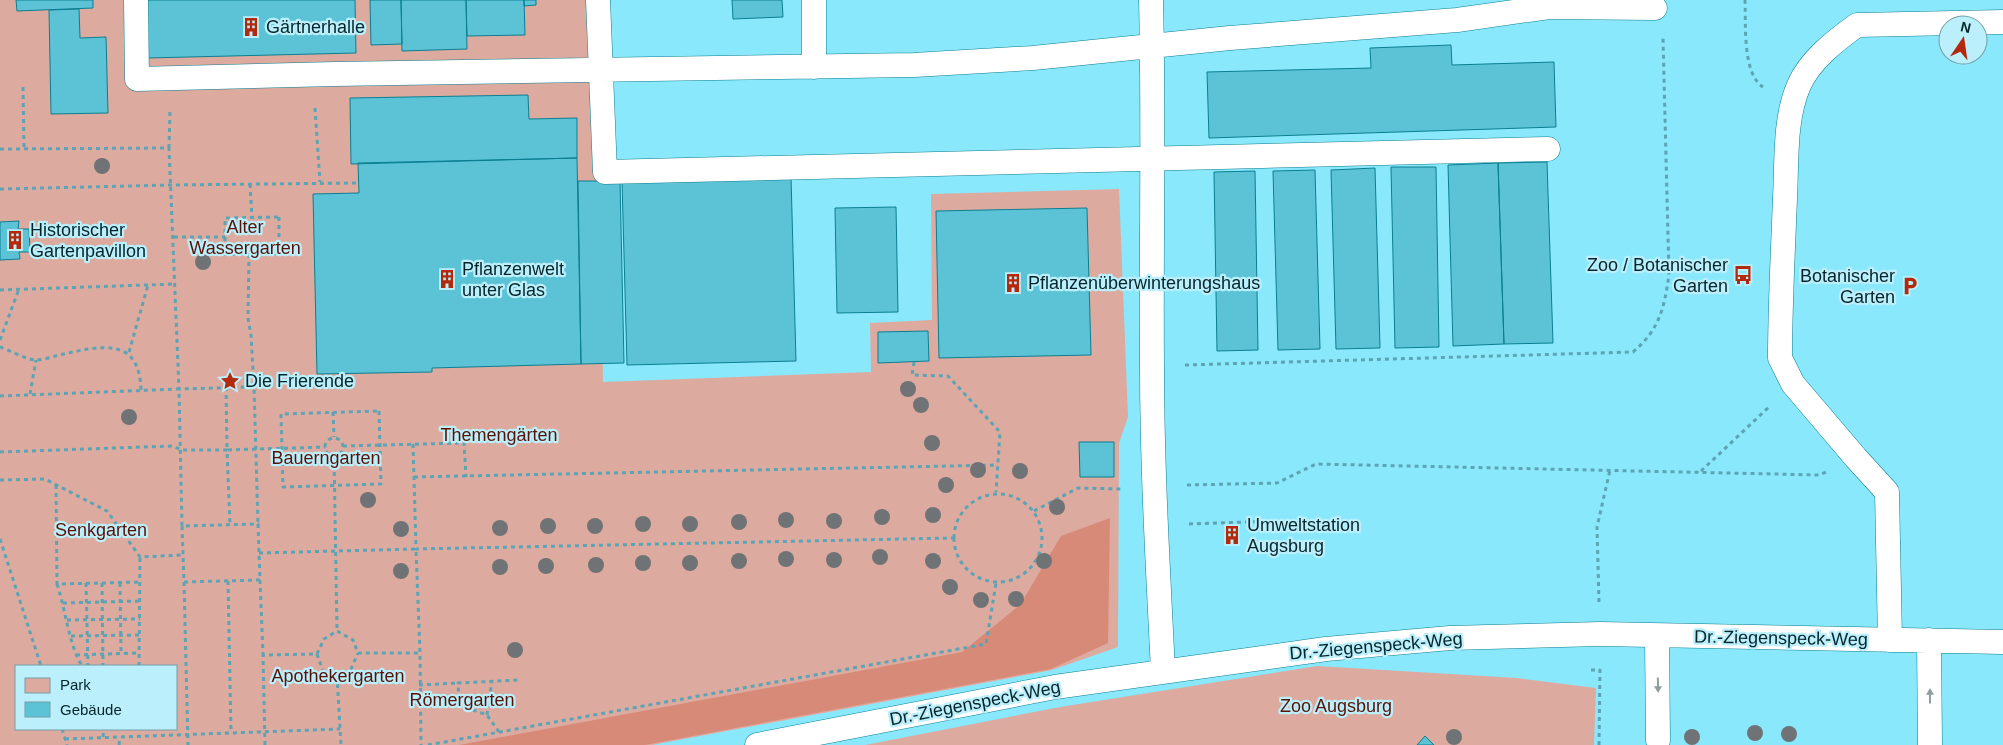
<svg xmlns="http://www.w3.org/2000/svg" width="2003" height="745" font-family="Helvetica,sans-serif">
<rect width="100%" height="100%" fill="#8ae8fc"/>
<path fill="#ddaa9f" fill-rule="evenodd" d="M0 0H599L603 382 871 372 870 323 932 320 931 194 1119 189 1128 417 1119 443 1118 647 1052 670 652 745H0ZM16 666H176V729H16Z
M1317 666 1517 678 1596 688 1594 745H865L1060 707Z"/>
<path fill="#d88a79" d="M1110 518 1108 643 1051 669 645 745H459L962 652 1020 605 1061 536Z"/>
<path fill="#5cc3d7" stroke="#0a7f91" d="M16 0H93V8L17 11Z
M146 0H355L356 53 147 58Z
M370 0H401L402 44 371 45Z
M401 0H466L467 49 402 51Z
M466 0H524L525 35 467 36Z
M524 0H536V5L524 6Z
M732 0H782L783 17 733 19Z
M79 9 80 38 106 37 108 113 51 114 49 10Z
M1451 45 1452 65 1554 62 1556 127 1209 138 1207 72 1371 68 1370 48Z
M528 95 529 119 577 118V158L351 164 350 98Z
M577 158 581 364 432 368V372L317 374 313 194 359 193 358 163Z
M1547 162 1553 343 1504 344 1498 163Z
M1498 163 1504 344 1453 346 1448 165Z
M1391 167H1436L1439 347 1395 348Z
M1375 168 1380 348 1336 349 1331 170Z
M1315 170 1320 349 1278 350 1273 171Z
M1255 171 1258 350 1217 351 1214 172Z
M791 177 796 361 627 365 622 181Z
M578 181H620L624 363 581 364Z
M896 207 898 312 837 313 835 208Z
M1087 208 1091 355 939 358 936 211Z
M19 221 18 229H29L30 252H19L20 259 0 260V222Z
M928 331 929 361 878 363V332Z
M1079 442H1114V477H1080Z
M1225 528H1239V542H1226Z
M1425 736 1434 745H1417Z"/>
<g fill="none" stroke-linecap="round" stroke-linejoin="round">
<g stroke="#0a7f91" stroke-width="25">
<path id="lane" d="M136 0 137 79 335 74 914 65 1033 58 1230 38 1457 20 1549 7 1655 8
M598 0 605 172 1548 149
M814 0V67
M1151 0C1154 122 1151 244 1152 366 1152 468 1158 569 1163 671
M1657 637 1658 740
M1890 640 1887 492 1856 458 1793 384 1780 358C1780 305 1783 252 1785 198 1787 162 1784 119 1799 85 1810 60 1835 41 1857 25L2003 22
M1929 640 1930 745
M757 745 1055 687 1326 649 1450 638 1600 634 2003 642"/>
</g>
<path stroke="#5ca4b4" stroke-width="3" stroke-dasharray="4 4" stroke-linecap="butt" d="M1745 0C1746 22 1742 74 1763 87
M23 87 24 148
M315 108 320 182
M169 148 170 111
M0 149 169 148 179 389 254 387 258 524
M250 184 252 218
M0 189 172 185 358 183
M279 217V254H225V218Z
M174 237H225
M249 254 248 318 251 335 254 387
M0 290 175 284
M0 340 19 289
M0 347C9 350 27 360 36 360 43 360 52 357 59 355 100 346 140 335 141 391
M129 352 148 285
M914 362 912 375 948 376 1000 432 996 492
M1185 365 1633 352C1660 329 1664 308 1669 275L1663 38
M226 387 227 450 325 447
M30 394 36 360
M0 396 179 389 182 526
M379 411 381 484 283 487 281 414Z
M333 412 334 437
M325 447a9 9 0 1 1 18 0a9 9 0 1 1-18 0Z
M413 444 416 549 953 538
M343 446 464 443 466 477
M0 452 172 446 182 450H227L230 525
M334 456 337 631
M1701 471 1769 407
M414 477 998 465
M0 480 45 479 107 511 140 557 183 555
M56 485 57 584 102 583 103 666
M1187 485 1277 483 1316 464 1819 475 1826 472
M954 538a44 44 0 1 1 88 0a44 44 0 1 1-88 0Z
M1034 511 1078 488 1121 489
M258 524 260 580 184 582 182 526Z
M1189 524 1275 521
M0 539 41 666
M259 553 416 549 420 653 421 745
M260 580 263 654
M228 581 231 733
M184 582 188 745
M86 583 88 666
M102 583 140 582
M120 583 121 653
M57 584C66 611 68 642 82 666
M1599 602 1597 527 1610 470
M63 603 140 601
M67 620 140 619
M71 636 140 635
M317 654 323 671 337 676 351 669 358 653
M76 655 139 653
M139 666 140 557
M1591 670H1600
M337 676 341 745
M419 685 458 683
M487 715 492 681
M62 729 67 745
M499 732 487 715 459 705 458 683 519 680
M103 737 104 729
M65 739 340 729
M119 745 120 737
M265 745 263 655 317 654 324 639 337 631 353 640 358 653H420
M428 745 986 644 996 583
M1599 745 1600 668"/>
<use href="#lane" stroke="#fff" stroke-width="24"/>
</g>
<g fill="#6f7375">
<circle cx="102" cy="166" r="8"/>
<circle cx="203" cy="262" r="8"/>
<circle cx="908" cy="389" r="8"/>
<circle cx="921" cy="405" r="8"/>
<circle cx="129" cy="417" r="8"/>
<circle cx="932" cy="443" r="8"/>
<circle cx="978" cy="470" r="8"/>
<circle cx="1020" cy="471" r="8"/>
<circle cx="946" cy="485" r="8"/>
<circle cx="368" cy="500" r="8"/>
<circle cx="1057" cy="507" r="8"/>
<circle cx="933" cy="515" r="8"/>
<circle cx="882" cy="517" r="8"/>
<circle cx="786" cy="520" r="8"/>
<circle cx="834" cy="521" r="8"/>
<circle cx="739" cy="522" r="8"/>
<circle cx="643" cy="524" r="8"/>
<circle cx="690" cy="524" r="8"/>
<circle cx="548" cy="526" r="8"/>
<circle cx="595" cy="526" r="8"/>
<circle cx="500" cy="528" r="8"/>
<circle cx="401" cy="529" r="8"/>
<circle cx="880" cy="557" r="8"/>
<circle cx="786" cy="559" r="8"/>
<circle cx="834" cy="560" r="8"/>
<circle cx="739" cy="561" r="8"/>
<circle cx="933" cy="561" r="8"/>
<circle cx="1044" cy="561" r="8"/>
<circle cx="643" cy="563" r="8"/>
<circle cx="690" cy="563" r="8"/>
<circle cx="596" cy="565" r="8"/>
<circle cx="546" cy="566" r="8"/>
<circle cx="500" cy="567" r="8"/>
<circle cx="401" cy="571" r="8"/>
<circle cx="950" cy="587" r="8"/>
<circle cx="1016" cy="599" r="8"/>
<circle cx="981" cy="600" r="8"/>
<circle cx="515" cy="650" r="8"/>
<circle cx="1755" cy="733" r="8"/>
<circle cx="1789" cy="734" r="8"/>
<circle cx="1454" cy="737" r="8"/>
<circle cx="1692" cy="737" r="8"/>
</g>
<defs><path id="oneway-solid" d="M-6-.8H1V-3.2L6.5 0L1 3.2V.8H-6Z" transform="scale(1.25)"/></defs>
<g fill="#8f9da0">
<use href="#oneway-solid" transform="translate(1658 685) rotate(89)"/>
<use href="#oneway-solid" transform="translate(1930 696) rotate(-90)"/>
</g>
<defs>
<g id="building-bare" transform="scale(1.5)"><path d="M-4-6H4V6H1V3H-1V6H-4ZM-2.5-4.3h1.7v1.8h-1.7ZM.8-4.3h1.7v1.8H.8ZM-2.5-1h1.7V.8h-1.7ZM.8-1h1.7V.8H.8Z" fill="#b4280b" stroke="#baeffb" stroke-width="2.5" paint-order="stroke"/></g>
<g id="bus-bare" transform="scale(1.5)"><path d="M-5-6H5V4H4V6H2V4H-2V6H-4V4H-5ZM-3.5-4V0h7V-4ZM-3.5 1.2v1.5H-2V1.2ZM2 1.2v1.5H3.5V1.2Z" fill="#b4280b" stroke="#baeffb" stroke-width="2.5" paint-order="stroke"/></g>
<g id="parking-bare" transform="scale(1.5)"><path d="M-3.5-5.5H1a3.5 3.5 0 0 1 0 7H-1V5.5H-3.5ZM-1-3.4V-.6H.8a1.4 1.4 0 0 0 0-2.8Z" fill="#b4280b" stroke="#baeffb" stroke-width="2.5" paint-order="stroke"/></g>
<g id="sight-bare" transform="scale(1.5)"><path d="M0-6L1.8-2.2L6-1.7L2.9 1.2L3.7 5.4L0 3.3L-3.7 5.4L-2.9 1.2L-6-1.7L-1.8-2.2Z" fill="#b4280b" stroke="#baeffb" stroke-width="2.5" paint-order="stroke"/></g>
</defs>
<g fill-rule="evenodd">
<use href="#building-bare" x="251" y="27"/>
<use href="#building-bare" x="15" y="240"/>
<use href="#bus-bare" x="1743" y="275"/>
<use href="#building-bare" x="447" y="279"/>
<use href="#building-bare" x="1013" y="283"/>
<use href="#parking-bare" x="1910" y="286"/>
<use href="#sight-bare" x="230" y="381"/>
<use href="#building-bare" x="1232" y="535"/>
</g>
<g text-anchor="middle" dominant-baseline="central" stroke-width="4.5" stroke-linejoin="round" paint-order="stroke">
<g font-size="18" fill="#06252b" stroke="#baeffb" text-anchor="start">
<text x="266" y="27">Gärtnerhalle</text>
<text x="30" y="230">Historischer<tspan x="30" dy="21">Gartenpavillon</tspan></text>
<text x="1728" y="265" text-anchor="end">Zoo / Botanischer<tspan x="1728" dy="21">Garten</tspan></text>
<text x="462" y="269">Pflanzenwelt<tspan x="462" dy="21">unter Glas</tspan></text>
<text x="1895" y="276" text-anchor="end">Botanischer<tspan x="1895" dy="21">Garten</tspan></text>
<text x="1028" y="283">Pflanzenüberwinterungshaus</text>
<text x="245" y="381">Die Frierende</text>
<text x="1247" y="525">Umweltstation<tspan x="1247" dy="21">Augsburg</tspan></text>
</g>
<g font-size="18" fill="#591306" stroke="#baeffb">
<text x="245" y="227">Alter<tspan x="245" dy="21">Wassergarten</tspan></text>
<text x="499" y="435">Themengärten</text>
<text x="326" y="458">Bauerngarten</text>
<text x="101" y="530">Senkgarten</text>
<text x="338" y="676">Apothekergarten</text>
<text x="462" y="700">Römergarten</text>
<text x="1336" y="706">Zoo Augsburg</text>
</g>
<g font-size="18" fill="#06252b" stroke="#baeffb">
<text transform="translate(1781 638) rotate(1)">Dr.-Ziegenspeck-Weg</text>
<text transform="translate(1376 646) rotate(-5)">Dr.-Ziegenspeck-Weg</text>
<text transform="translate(975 703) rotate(-11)">Dr.-Ziegenspeck-Weg</text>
</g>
</g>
<rect x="15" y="665" width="162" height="65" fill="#baeffb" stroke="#729ea8"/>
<rect x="25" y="678" width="25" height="15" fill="#ddaa9f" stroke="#729ea8"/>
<text x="60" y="690" font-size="15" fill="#06252b">Park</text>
<rect x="25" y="702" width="25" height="15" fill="#5cc3d7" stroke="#729ea8"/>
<text x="60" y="715" font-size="15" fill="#06252b">Gebäude</text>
<g transform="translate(1963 40) rotate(13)"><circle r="24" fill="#baeffb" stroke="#729ea8"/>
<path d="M0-4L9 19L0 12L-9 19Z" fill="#b4280b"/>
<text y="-8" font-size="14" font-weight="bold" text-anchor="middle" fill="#06252b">N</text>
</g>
</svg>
